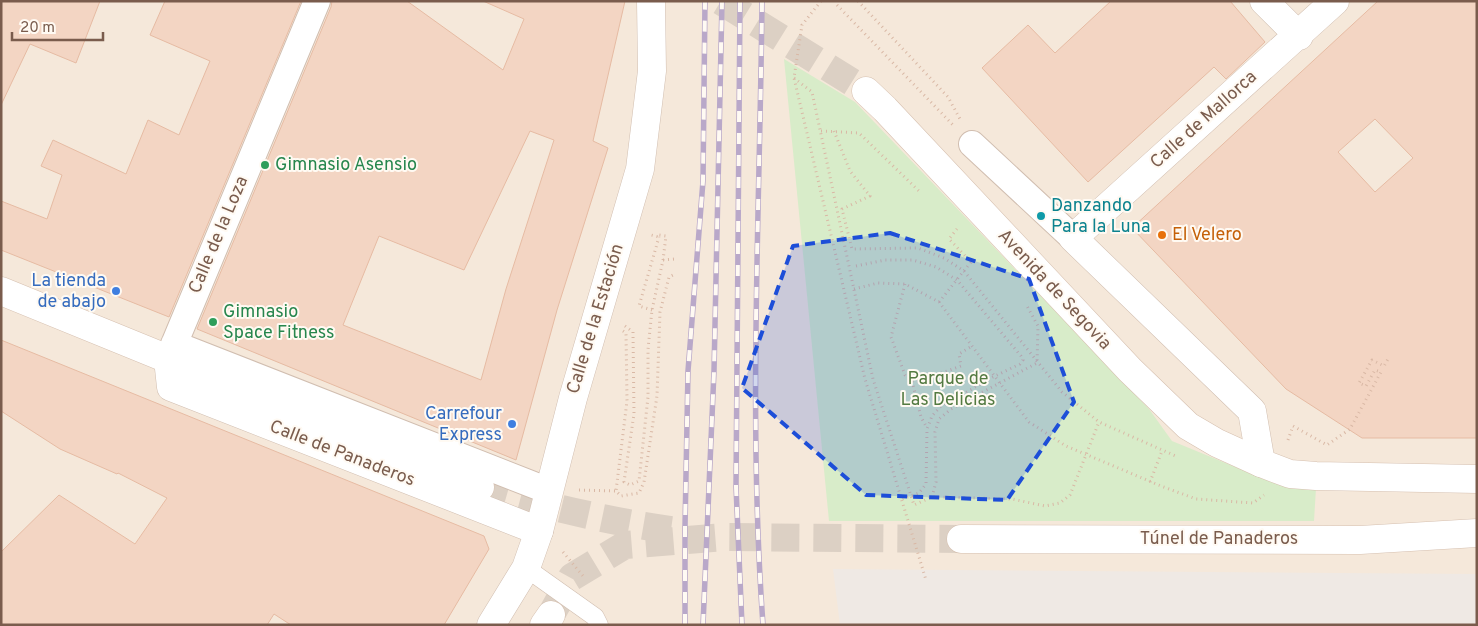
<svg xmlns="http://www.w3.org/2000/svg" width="1478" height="626" font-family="Overpass,sans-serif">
<rect width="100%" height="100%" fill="#fdf6ec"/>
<path fill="#f5e8da" d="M1 1H1477V625H1Z"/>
<path fill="#efe9e4" d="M833 569 1477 574V625H840Z"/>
<path fill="#d8ecc9" d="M784 59 855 102 1149 409 1172 441 1267 480 1316 488 1314 521H829Z"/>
<path fill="#f3d5c3" stroke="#e6bba3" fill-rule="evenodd" d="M1 1H100L76 63 30 44 1 105Z
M165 1H301L169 317 1 250V201L47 219 62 175 41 166 53 140 126 174 148 120 179 135 210 61 150 35Z
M332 1H407L503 70 524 19 483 1H625L593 141 608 148 557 310 516 460 197 329 331 7ZM530 131 554 140 506 289 481 380 343 325 379 236 464 270Z
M1111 1H1230L1265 42 1226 79 1214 67 1088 182 982 68 1028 25 1055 53Z
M1378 1H1477V438H1362L1286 389 1132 228ZM1375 119 1413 158 1375 192 1338 152Z
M1 340 484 536 489 549 444 625H291L274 614 267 625H1V552L59 495 135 544 167 498 118 473 117 474 60 449 1 411Z"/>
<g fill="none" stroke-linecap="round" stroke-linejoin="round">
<path stroke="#dcd0c4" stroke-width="28" stroke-dasharray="28 14" stroke-linecap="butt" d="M721 1 866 91
M480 487C542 505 606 521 671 530
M551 615 572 577 625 545 725 537 961 539"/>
<g stroke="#d1beb0" stroke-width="19">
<path id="service" d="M526 568 595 617 599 625"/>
</g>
<g stroke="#d1beb0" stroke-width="28">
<path id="pedestrian" d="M972 144 1073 238
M174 344 549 491
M168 359 317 1"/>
</g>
<g stroke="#d1beb0" stroke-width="29">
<path id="minor" d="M1264 1 1299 36
M168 359 171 387 539 531
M1261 463 1252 411 1073 238 1335 1"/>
</g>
<g stroke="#d1beb0" stroke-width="29">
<path id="tertiary" d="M491 625 526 568 539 531 573 398 640 169 652 71 651 1"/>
</g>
<g stroke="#d6c0b0" stroke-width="29">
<path id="secondary" d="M866 91 885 109 1130 370 1188 426 1217 443 1261 463 1290 474 1316 476 1477 479
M1 291 168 359 179 367 480 487
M961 539 1360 540 1477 533
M544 625 551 615"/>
</g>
<path stroke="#d9b8a5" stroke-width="3" stroke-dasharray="1 4" stroke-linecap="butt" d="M821 1 802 25 794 78 865 379 926 580
M858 1 948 97 960 119
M837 5 953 125
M794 78 812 92 873 379 914 505 932 497 1012 499 1045 506 1060 503 1070 495 1099 422
M821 131 859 133 919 191
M834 131 850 171 870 196 842 209 852 249 918 248 944 258 964 271 1062 392 1099 422 1178 457
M663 260 675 259
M856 266 885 260H913L936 267 957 280 1021 356 1023 360 1020 364 993 377 940 407 932 416 927 429 926 484 919 493 902 499
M905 284 891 337 905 375 912 381H919L961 366 959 354 972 346
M854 289 878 283 905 284 939 302 1029 422 1066 446 1161 486 1196 499 1253 503 1264 495
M939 302 971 262 949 239 957 229
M652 310 639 306 659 237
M625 326 633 332 634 414 624 482 630 485 639 481 648 397V349L652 310 663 260 666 236 659 235V237L651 235
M623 331 626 333 627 401 616 491 621 496 639 493 644 482 657 396 660 312 669 277 675 274
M912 381 921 417 927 428
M1288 440 1293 426 1327 445 1350 429 1381 372 1375 370 1366 386 1359 383 1372 360 1384 366 1388 359
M1150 482 1162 451
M579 490 616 491
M932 497 936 482 935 432 939 419 951 409 1037 363 1038 326 1027 306
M563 552 583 576"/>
<use href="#service" stroke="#fff" stroke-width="18"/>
<use href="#pedestrian" stroke="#fff" stroke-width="26"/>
<use href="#minor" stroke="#fff" stroke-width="28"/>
<use href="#tertiary" stroke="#fff" stroke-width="28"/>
<use href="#secondary" stroke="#fff" stroke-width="28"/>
<g stroke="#b9a8c9" stroke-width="5.5">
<path id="rail" d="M740 1 736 487 742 625
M762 1C760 209 748 418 763 625
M685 625V527L688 371 703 181 705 1
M703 625 714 371 722 1"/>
</g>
<use href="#rail" stroke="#fffaf3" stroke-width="4" stroke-dasharray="11" stroke-linecap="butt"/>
</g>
<path fill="#1d4ed8" fill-opacity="0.2" stroke="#1d4ed8" stroke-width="4" stroke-dasharray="10 6" stroke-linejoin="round" d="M890 233 1029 279 1074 402 1007 500 866 495 742 388 793 246Z"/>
<g fill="#2e9e5b" stroke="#fffaf3" stroke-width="2">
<circle cx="265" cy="165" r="5"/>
<circle cx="213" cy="322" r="5"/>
</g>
<circle fill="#0f9aa8" stroke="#fffaf3" stroke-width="2" cx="1041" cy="216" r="5"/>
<circle fill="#e8710a" stroke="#fffaf3" stroke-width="2" cx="1162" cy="235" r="5"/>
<g fill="#3f7fe0" stroke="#fffaf3" stroke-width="2">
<circle cx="116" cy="291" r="5"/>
<circle cx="512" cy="424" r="5"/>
</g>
<g text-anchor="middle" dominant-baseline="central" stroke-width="4" stroke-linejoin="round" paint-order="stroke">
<g font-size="18" fill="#7a5c4d" stroke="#fffaf3">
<text transform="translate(1204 120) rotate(-42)">Calle de Mallorca</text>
<text transform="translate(219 235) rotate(-67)">Calle de la Loza</text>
<text transform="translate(1054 290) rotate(47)">Avenida de Segovia</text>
<text transform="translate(596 319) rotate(-73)">Calle de la Estación</text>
<text transform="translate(342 454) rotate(21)">Calle de Panaderos</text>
<text x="1219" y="539">Túnel de Panaderos</text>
</g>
<g font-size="18" fill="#27864d" stroke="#fffaf3" text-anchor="start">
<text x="275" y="165">Gimnasio Asensio</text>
<text x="223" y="312">Gimnasio<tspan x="223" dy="21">Space Fitness</tspan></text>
</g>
<g font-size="18" fill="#0d838f" stroke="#fffaf3" text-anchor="start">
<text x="1051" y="206">Danzando<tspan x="1051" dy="21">Para la Luna</tspan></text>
</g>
<g font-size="18" fill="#c56008" stroke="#fffaf3" text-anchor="start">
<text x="1172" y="235">El Velero</text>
</g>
<g font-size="18" fill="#366cbe" stroke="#fffaf3" text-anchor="end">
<text x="106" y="281">La tienda<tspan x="106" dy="21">de abajo</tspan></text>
<text x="502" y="414">Carrefour<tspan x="502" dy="21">Express</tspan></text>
</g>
<g font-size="18" fill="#537a41" stroke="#fffaf3">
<text x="948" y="379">Parque de<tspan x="948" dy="21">Las Delicias</tspan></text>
</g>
</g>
<rect width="1478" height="626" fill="none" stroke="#7a5c4d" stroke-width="5"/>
<path d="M12 32v8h91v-8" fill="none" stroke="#7a5c4d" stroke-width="2.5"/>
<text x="20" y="32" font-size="15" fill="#7a5c4d" stroke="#fffaf3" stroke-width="4" paint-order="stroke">20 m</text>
</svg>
